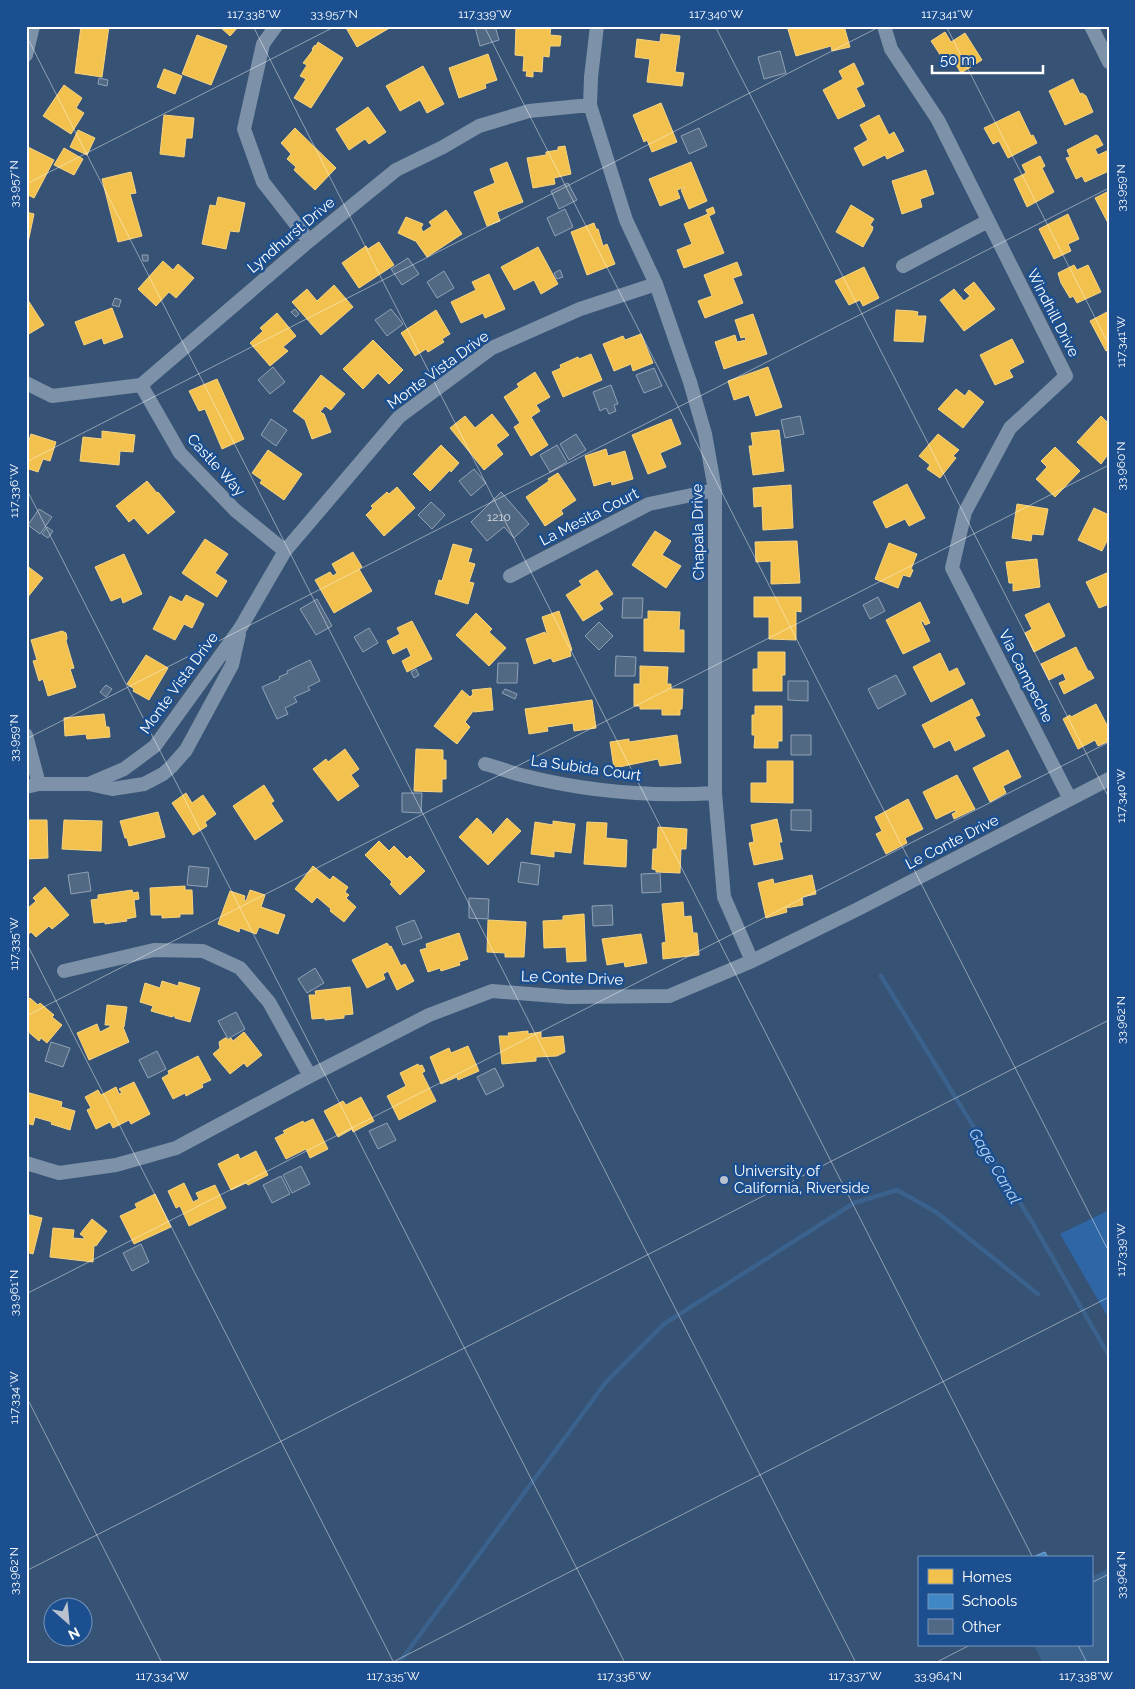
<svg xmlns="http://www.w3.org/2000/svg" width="1135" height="1689" font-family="Raleway,sans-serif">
<rect width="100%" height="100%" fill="#365274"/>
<path fill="#2f66a5" d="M1109 1210V1319L1060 1234Z"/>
<path fill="#3b618d" d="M1109 1568V1663H1043L1034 1645H1091V1577Z"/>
<path fill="#f2c14e" stroke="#f6d483" d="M81 26H109L102 77 75 73Z
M219 26H239L230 36Z
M345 26H393L357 47Z
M516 26H551L550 35 561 36 560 46H550L549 57 543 56 542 72 533 71V77L526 76 527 71H523L524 56 515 55Z
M787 26H844L850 47 832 51 831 46 796 56Z
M945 32 951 42 965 33 982 60 961 73 952 58 945 62 931 41Z
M661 34 680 36 675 72 684 73 682 86 647 82 650 59 635 57 637 39 660 42Z
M197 35 227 46 211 85 182 74Z
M318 42 343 58 311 108 294 98 306 79 300 76 307 65 303 63 313 50 312 49 315 45 316 46Z
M488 54 497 80 485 84 486 88 459 98 449 68Z
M854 63 864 84 856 88 865 106 838 119 823 90 843 79 839 71Z
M423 66 444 104 427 113 420 100 400 111 386 86Z
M164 69 182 76 175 94 157 87Z
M1073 79 1080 94 1082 93 1086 96 1093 112 1065 125 1049 91Z
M64 85 82 98 76 108 84 113 71 134 43 116Z
M661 103 677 142 652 152 647 140 644 142 633 115Z
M368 107 386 132 369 144 365 139 349 150 336 129Z
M1019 111 1031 136 1033 135 1037 143 1008 158 999 141 993 144 984 128Z
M164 115 194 118 192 138H186L184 157 160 154Z
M879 115 889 135 894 132 904 151 887 159 885 155 863 166 854 148 868 140 860 125Z
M295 128 336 168 315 190 294 170 296 167 287 159 291 154 281 143Z
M78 130 95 138 87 155 70 147Z
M1096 135 1098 136 1103 145 1095 149 1098 155 1109 150V171L1085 182 1082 176 1076 179 1066 158 1070 157 1067 150Z
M26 146 54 160 34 198 26 194Z
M565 146 571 174 554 178 555 184 533 188 527 158 546 155V152L558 150V147Z
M64 148 83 159 74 175 54 165Z
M1040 156 1045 166 1042 168 1054 192 1027 207 1014 179 1026 173 1022 165Z
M507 162 523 202 497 212 500 221 487 226 474 192 495 183 490 169Z
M691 162 707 201 689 209 681 190 685 187 677 190 680 198 660 206 649 179Z
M926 170 934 194 920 199 922 207 902 214 892 181Z
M131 172 136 193 130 194 142 236 118 242 102 179Z
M1109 191V225L1095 198Z
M218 197 245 203 239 232 230 231 226 249 202 244 210 205 216 206Z
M851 205 874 219 870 225 873 227 872 231 863 247 836 232Z
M713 207 715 213 709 216 724 253 684 268 677 250 692 244 684 224 708 214 706 210Z
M446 210 462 234 427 257 415 240V241L398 233 406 217 423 224 421 228 423 232 432 226 429 222Z
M26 212 34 214 26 252Z
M1068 214 1079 239 1068 244 1071 251 1054 259 1039 229Z
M594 223 596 229H598L603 246 607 244 615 264 587 275 571 232Z
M379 242 394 265 359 288 342 263 366 246 368 249Z
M538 247 558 284 541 294 534 280 514 290 501 267Z
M163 261 173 270 178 264 194 278 176 298 169 292 156 306 138 289Z
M737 262 742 275 733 278 743 303 705 318 698 301 712 296 704 275Z
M1074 265 1077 270 1088 265 1101 292 1077 303 1073 296 1070 298 1061 283 1058 273Z
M864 267 879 298 863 306 860 300 849 305 835 281Z
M489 274 505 309 485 318 483 313 461 323 451 302 476 290 472 282Z
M974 282 995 309 964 331 940 300 954 289 964 301 970 296 964 290Z
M334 285 353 307 321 335 292 302 307 289 317 301Z
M26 297 44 325 27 335 26 333Z
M112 308 123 337 104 344 102 338 84 345 75 322Z
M436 310 450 334 442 339 444 342 428 352 426 349 415 356 401 333Z
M896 310 913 311 918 312 917 316H926L923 342 894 341Z
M1107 312 1109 315V349L1106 351 1090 321Z
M277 313 296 336 283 347 288 351 270 366 250 343 263 331 260 328Z
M753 314 767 354 724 369 715 342 735 335 737 342 746 340 745 337 741 338 735 320Z
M641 334 653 363 633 371 631 364 614 371 603 344 623 336 625 340Z
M1012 339 1024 362 1009 370 1013 377 995 385 980 355Z
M373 340 403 370 389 384 378 373 363 389 343 369Z
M591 354 602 380 563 397 552 372 561 368 560 365 578 357 579 359Z
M768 367 782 407 756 416 749 395 734 400 728 381Z
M535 372 550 397 536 405 540 411 531 417 548 445 531 456 514 427 520 423 504 397 519 387 517 384Z
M321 375 345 394 331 410 325 406 320 412 324 414 331 432 312 439 305 420 293 411Z
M217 379 244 439 222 449 205 409 199 411 189 391Z
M956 389 965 396 969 390 984 402 963 428 938 409Z
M492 414 509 435 496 445 503 454 484 470 450 428 465 416 475 428Z
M1101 416 1109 424V453L1101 464 1077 442Z
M671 419 681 444 660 453 666 467 648 474 632 435Z
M779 430 784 471 753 475 749 446H753L751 433Z
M102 431 135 435 133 452 120 451 119 465 80 461 83 437 102 439Z
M31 434 56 442 50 461 43 459 38 472 26 468V442L28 443Z
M938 434 959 450 953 456 956 458 940 478 927 469 930 465 919 456Z
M441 445 459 463 451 472 450 470 430 491 413 474Z
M1055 447 1080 471 1055 497 1036 479 1047 467 1041 461Z
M606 449 608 456 625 451 633 479 612 485 611 481 594 486 585 456Z
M268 450 302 474 284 500 260 483 262 480 252 473Z
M558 473 576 500 561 510 563 514 545 526 526 497 549 481 548 479Z
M147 481 157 493 158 492 175 512 148 534 134 518 129 522 116 506Z
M907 484 925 518 909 526 905 519 886 528 873 502Z
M791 485 793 528 763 530 762 506 754 507 753 488Z
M397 487 415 508 384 536 366 515 373 508 371 506 387 492 389 494Z
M1017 504 1048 509 1043 535 1032 534 1031 541 1012 538Z
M1094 508 1109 515V537L1102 551 1078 540Z
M655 531 671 541 662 555 681 566 666 588 632 565Z
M205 539 228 554 215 573 227 581 217 597 182 573Z
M797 541 800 583 771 584V561L756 562 755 542Z
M889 543 917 554 911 569 913 570 910 577 903 575 898 588 875 579Z
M453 544 472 549 468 562 475 564 469 582 474 583 468 604 435 594 439 580 442 581Z
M353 552 362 567 359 569 372 591 334 613 315 580 330 572 333 576 337 573 332 564Z
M124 554 142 594 123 603 121 597 111 601 95 567Z
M1037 559 1040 587 1013 591V583H1009L1006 562Z
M26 565 43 578 27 598 26 597Z
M597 570 613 594 599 603 603 609 583 621 566 595 582 585 579 581Z
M1109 572V604L1099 608 1086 582Z
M186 595 204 604 192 628 184 624 175 640 153 629 170 596 182 602Z
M754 597H801V612L796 611V640L769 639V617H754Z
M920 602 930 623 925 625 923 621 921 622 930 641 903 654 886 620Z
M1049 603 1065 636 1034 652 1025 633 1032 629 1025 615Z
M559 611 572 650 570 651 571 656 553 662 551 658 534 664 526 639 545 632V634L547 633 542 617Z
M648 611 680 612 679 630H684V652L644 651V619H648Z
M476 613 492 629 489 632 506 648 489 666 456 635Z
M412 621 432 659 407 672 402 661 411 656 407 647 393 654 387 641 400 634 397 628Z
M62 631 66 633 67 638 66 641 74 668 70 669 76 687 48 696 43 679 39 681 33 661 37 660 31 640Z
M1076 647 1088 671H1090L1094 678 1064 694 1059 683 1066 680 1063 673 1049 680 1041 664Z
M758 652H785V675H782V691H753V669H758Z
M940 653 949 672 957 668 965 684 931 702 913 667Z
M146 655 168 668 149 700 133 691 134 689 127 684Z
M640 666 668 667 667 684H671V689H683L682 709H680V715H662V709H640V706H634V684H640Z
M491 688 493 710 474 712V710L465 722 470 727 457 744 434 726 462 690 470 697 473 694 472 690Z
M972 699 980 715 975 717 985 736 955 751 950 740 934 748 922 725Z
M592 700 596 728 574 731 573 723 547 727 548 731 529 734 525 709Z
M1096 704 1109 729V741L1098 746 1095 740 1078 749 1063 719 1070 715 1071 717Z
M755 706H782V741H778V748H754L755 735H752V715H755Z
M104 714 106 727H109L110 737 87 739 86 734 65 736 64 718Z
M677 735 681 763 660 766 658 759 614 768 610 742 629 739V742Z
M345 749 359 769 351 775 359 786 338 801 313 769 326 759 328 762Z
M416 749 443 750V760H446V779H442V792L414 791Z
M1008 750 1021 777 1003 786 1006 793 990 802 973 768Z
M767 761H793V803L751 802V783H767Z
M957 775 975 809 954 819 952 814 956 812 955 810 936 819 923 792Z
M264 785 274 801 271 803 283 821 255 840 233 806Z
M186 793 192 803 203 795 216 814 205 822 207 826 193 835 172 803Z
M908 799 923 829 905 838 907 843 886 854 876 834 882 831 875 817Z
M158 812 165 837 129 846 127 838H125L120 821Z
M477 818 492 832 491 833 492 835 507 818 521 831 488 865 459 837Z
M777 819 782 842H779L783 859 754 865 749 843 754 842 751 825Z
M26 820H47L48 858 26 859Z
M64 820 102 821 101 851 62 849Z
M553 821 575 824 571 853 554 851V857L531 854 535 822 553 825Z
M587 822 607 823 606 838 627 840 626 867 584 864Z
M658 827 687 829 686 849H681L680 873 656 872V870L652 869 653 849H657Z
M379 841 389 851 394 846 407 859 410 856 425 871 400 895 390 884 392 882 365 855Z
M313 866 330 880 333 876 348 887 345 892 349 895 346 898 356 907 344 922 330 911 331 909 317 897 312 903 295 889Z
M812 875 816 894 802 897 803 905 786 908 787 912 766 918 758 883 773 879 774 884Z
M185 886V890H192L193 914H180V917L162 918V915H151L150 888Z
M45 887 69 915 52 929 49 926 36 937 31 932 26 936V910L36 901 33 898Z
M132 890 133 893 138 892 139 899 134 900 136 917 126 919 127 921 105 924V922L94 923 91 900 98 899V895Z
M250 890 265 895 261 907 285 915 278 934 259 927 256 934 240 928 239 932 218 924 230 891 245 896 244 900 246 901Z
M683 902 684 917 691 916 693 933H697L699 955 663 959 662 943 666 942 662 904Z
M584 914 586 961 567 962 566 947 544 948 543 921 563 920V916Z
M488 920 526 922 524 957H505V953L487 952Z
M459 933 468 959 459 962 460 965 441 971 440 968 428 972 420 950 427 948 426 944Z
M641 934 647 963 625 967 624 962 607 965 602 939Z
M387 943 390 947 391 946 401 966 405 964 414 981 397 990 388 971 383 974 385 979 367 988 352 960Z
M162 981 178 986 179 982 200 988 190 1022 175 1018V1016H173L172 1017 151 1011 153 1006 140 1002 145 983 160 988Z
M350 987 353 1014 344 1015V1018L325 1020V1018L312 1019 309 995H316L315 991Z
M30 998 38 1005 40 1003 54 1015 52 1017 62 1025 47 1043 41 1038 39 1041 26 1030V1002Z
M107 1005 127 1007 124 1027H123L129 1042 89 1060 77 1033 97 1024 100 1032 110 1027V1025H105Z
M528 1031V1034L541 1032V1038L563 1036 565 1052 557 1056 536 1057V1061L502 1064 499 1036H509L508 1033Z
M244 1032 262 1055 247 1067 244 1063 230 1074 213 1054 220 1048 219 1042 225 1038H231L233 1041Z
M468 1046 479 1071 458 1080 457 1077 441 1084 430 1057 449 1048 451 1053Z
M198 1056 211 1080 202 1084 203 1087 186 1096 185 1093 173 1099 162 1078 169 1074 168 1071Z
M418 1064 419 1066 422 1065 425 1071 422 1073 436 1101 399 1120 387 1096 406 1086 400 1073Z
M134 1082 150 1114 131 1124 129 1120 113 1128 110 1122 96 1129 87 1110 91 1108 85 1097 98 1090 101 1095 116 1087 119 1094 122 1093 119 1089Z
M26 1092 62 1102 61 1107 75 1111 70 1130 51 1124 52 1122 35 1117 33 1125 26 1123Z
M361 1097 374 1121 353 1132 352 1129 338 1137 324 1111 343 1101 346 1105Z
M313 1119 328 1149 310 1158 306 1149 286 1159 275 1138 285 1133 283 1131 303 1121 304 1123Z
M256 1151 268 1175 248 1185 246 1183 231 1190 218 1164 238 1154 240 1159Z
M184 1183 193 1202 199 1199 196 1193 215 1185 226 1208 189 1226 180 1206 176 1208 168 1191Z
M155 1194 171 1227 134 1244 120 1216 137 1208 135 1204Z
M26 1214 42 1218 33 1254 26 1252Z
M92 1219 107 1231 96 1246 94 1245 93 1262 50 1257 53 1228 74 1230 73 1238 84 1239V1237L80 1234Z"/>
<path fill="#3f88c5" stroke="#79acd6" d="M1045 1552 1048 1558H1036L1035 1556Z"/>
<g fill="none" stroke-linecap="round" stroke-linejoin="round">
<path stroke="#3b618d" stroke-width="4.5" d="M881 976 1032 1222 1109 1356
M399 1663 606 1382 664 1324 854 1203 897 1190 936 1212 1038 1294"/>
</g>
<path fill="#526984" stroke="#92a2b6" d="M478 26H495L499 40 480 46 475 27Z
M780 51 786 73 764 79 758 57Z
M99 78 108 80 107 86 98 84Z
M699 128 707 146 689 154 681 136Z
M568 183 577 200 559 209 551 191Z
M565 209 573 227 555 236 547 218Z
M142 255H148V261H143Z
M408 258 419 274 402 285 391 269Z
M560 270 563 277 557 279 554 273Z
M444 271 454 288 437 298 427 282Z
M115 298 121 300 119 307 112 305Z
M295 309 299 314 296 317 291 312Z
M391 309 403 324 387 336 375 320Z
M273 367 285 382 270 394 258 380Z
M654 368 662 386 644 393 636 375Z
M611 385 618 404 614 405 616 411 609 414 606 408 600 411 593 392Z
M800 416 804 434 785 438 781 420Z
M271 419 287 430 276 446 261 435Z
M576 434 586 450 569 460 560 444Z
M557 445 567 462 550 472 540 455Z
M474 469 486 483 471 496 459 481Z
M501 492 529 524 514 538 504 527 487 541 471 522Z
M431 502 445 515 432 529 418 515Z
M39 509 52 517 40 534 28 525Z
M47 527 53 531 48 538 42 534Z
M878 597 885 611 870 619 863 605Z
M623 598H643L642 618H622Z
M317 599 332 626 316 635 300 609Z
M599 622 613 636 599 650 585 636Z
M369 628 378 643 363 652 354 637Z
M616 656 636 657 635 676H615Z
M310 660 320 681 308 687 310 690 294 697 297 702 285 708 288 714 277 719 262 687 280 679 279 677 288 673 287 671Z
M498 663H518L517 683H497Z
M416 669 419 675 414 678 411 672Z
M896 675 906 694 878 709 868 689Z
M788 681H808V701L788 700Z
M106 685 112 689 106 697 100 692Z
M505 689 517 694 515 699 502 693Z
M791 735H811V755H791Z
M402 793H422L421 813 402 812Z
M791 810H811V831L791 830Z
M521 862 540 865 538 885 518 882Z
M189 866 209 868 207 887 187 885Z
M88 872 91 891 71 894 68 875Z
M660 873 661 892 642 893 641 874Z
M469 898 489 899 488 919 469 918Z
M612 905 613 925 593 926 592 906Z
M414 920 422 938 403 945 396 927Z
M315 968 324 983 307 993 298 979Z
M236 1012 245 1029 228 1039 218 1021Z
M51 1042 70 1048 63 1067 45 1061Z
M157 1051 166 1069 148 1078 139 1060Z
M495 1068 504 1086 486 1095 477 1077Z
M387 1123 396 1140 378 1149 369 1131Z
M301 1166 310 1184 292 1193 283 1175Z
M281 1176 290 1194 272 1203 263 1185Z
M141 1244 149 1262 132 1271 123 1253Z"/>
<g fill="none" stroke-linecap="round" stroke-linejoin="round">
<path stroke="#7d92a8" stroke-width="14" d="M276 26 263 44 244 129 263 182 309 241
M597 26 591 77 590 105 626 220 656 284 690 382 705 434 715 490V793L724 897 752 961
M884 26 891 49 938 120 1066 376 1010 428 965 512 952 568 1070 799
M1091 26 1109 62
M26 55 33 26
M903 266 988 221
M26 383 52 396 141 385 309 241 396 170 443 147 479 126 529 111 590 105
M141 385 180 453 235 510 285 551
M510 576 649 504 715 490
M26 735 39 784
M485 764C497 767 509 772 521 775 584 791 650 797 715 793
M89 784 124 769 155 746 241 627 285 551 399 417 492 348 580 309 656 284
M26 787 39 784H89L112 789 144 784 163 774 171 767 186 750 232 665 239 634
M64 971 154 950 203 951 240 968 269 1002 310 1076
M26 1163 59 1173 116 1165 176 1148 310 1076 429 1015 492 991 568 997 669 996 752 961 860 908 1109 779"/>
</g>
<path fill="none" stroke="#fff" stroke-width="1" stroke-opacity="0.45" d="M253 26 1033 1558M484 26 1109 1252M715 26 1109 798M946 26 1109 345M26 35 856 1663M26 184 336 26M26 462 881 26M26 488 625 1663M26 739 1109 188M26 942 394 1663M26 1016 1109 465M26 1294 1109 742M26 1396 162 1663M26 1571 1109 1020M1091 1583 1109 1574M1078 1645 1087 1663M391 1663 1109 1297M935 1663 970 1645"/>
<circle fill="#b9c2ce" stroke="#1b4f8f" stroke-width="2" cx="724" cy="1180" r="5"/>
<g text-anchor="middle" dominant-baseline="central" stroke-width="5" stroke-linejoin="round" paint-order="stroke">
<g font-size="12" fill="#d4dae0">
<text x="499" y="517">1210</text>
</g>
<g font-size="15" fill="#fff" stroke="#1b4f8f">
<text transform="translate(291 235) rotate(-40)">Lyndhurst Drive</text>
<text transform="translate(1053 313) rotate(63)">Windhill Drive</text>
<text transform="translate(438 370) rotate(-36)">Monte Vista Drive</text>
<text transform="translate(216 465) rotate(48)">Castle Way</text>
<text transform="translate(589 517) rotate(-27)">La Mesita Court</text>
<text transform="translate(698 532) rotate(-91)">Chapala Drive</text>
<text transform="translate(1026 676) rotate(63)">Via Campeche</text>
<text transform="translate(179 683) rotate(-54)">Monte Vista Drive</text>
<text transform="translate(586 768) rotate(8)">La Subida Court</text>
<text transform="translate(952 842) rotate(-27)">Le Conte Drive</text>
<text transform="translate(572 978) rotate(2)">Le Conte Drive</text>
</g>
<g font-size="15" fill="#fff" stroke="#1b4f8f" text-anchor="start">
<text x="734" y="1171">University of<tspan x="734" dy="17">California, Riverside</tspan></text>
</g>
<g font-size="16" font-style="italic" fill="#b5d3f5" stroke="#1b4f8f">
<text transform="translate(995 1166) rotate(59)">Gage Canal</text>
</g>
</g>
<rect width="1135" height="1689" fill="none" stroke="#1b4f8f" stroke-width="55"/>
<rect x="918" y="1556" width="175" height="90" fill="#1b4f8f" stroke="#7695bc"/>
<rect x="928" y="1569" width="25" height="15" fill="#f2c14e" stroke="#7695bc"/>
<text x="962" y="1582" font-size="15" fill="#ffffff">Homes</text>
<rect x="928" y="1594" width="25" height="15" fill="#3f88c5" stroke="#7695bc"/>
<text x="962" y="1606" font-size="15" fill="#ffffff">Schools</text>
<rect x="928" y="1619" width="25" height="15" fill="#526984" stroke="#7695bc"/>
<text x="962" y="1632" font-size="15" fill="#ffffff">Other</text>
<g transform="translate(68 1622) rotate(153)"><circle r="24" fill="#1b4f8f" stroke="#7695bc"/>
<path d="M0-4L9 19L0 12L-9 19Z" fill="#b9c2ce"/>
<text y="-8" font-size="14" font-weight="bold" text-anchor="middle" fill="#ffffff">N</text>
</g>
<path d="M932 65v8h111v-8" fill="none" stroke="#ffffff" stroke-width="2.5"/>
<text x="940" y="65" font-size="15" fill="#ffffff" stroke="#1b4f8f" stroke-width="4" paint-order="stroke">50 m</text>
<rect x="28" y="28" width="1080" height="1634" fill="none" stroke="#fff" stroke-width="2"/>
<g font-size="12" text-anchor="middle" fill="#fff">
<text x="254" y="18">117.338°W</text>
<text x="334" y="18">33.957°N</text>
<text x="485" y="18">117.339°W</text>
<text x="716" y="18">117.340°W</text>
<text x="947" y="18">117.341°W</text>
<text transform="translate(14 184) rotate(-90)" y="4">33.957°N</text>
<text transform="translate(1121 188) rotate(-90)" y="4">33.959°N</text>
<text transform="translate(1121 342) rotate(-90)" y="4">117.341°W</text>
<text transform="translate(1121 466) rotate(-90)" y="4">33.960°N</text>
<text transform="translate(14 491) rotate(-90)" y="4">117.336°W</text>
<text transform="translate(14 738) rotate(-90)" y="4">33.959°N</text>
<text transform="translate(1121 796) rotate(-90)" y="4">117.340°W</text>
<text transform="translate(14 944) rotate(-90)" y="4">117.335°W</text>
<text transform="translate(1121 1020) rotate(-90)" y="4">33.962°N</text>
<text transform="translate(1121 1250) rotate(-90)" y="4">117.339°W</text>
<text transform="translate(14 1293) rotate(-90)" y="4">33.961°N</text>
<text transform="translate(14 1398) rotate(-90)" y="4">117.334°W</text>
<text transform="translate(14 1571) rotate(-90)" y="4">33.962°N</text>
<text transform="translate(1121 1575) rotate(-90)" y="4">33.964°N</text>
<text x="162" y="1680">117.334°W</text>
<text x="393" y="1680">117.335°W</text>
<text x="624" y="1680">117.336°W</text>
<text x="855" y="1680">117.337°W</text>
<text x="938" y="1680">33.964°N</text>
<text x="1086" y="1680">117.338°W</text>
</g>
</svg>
